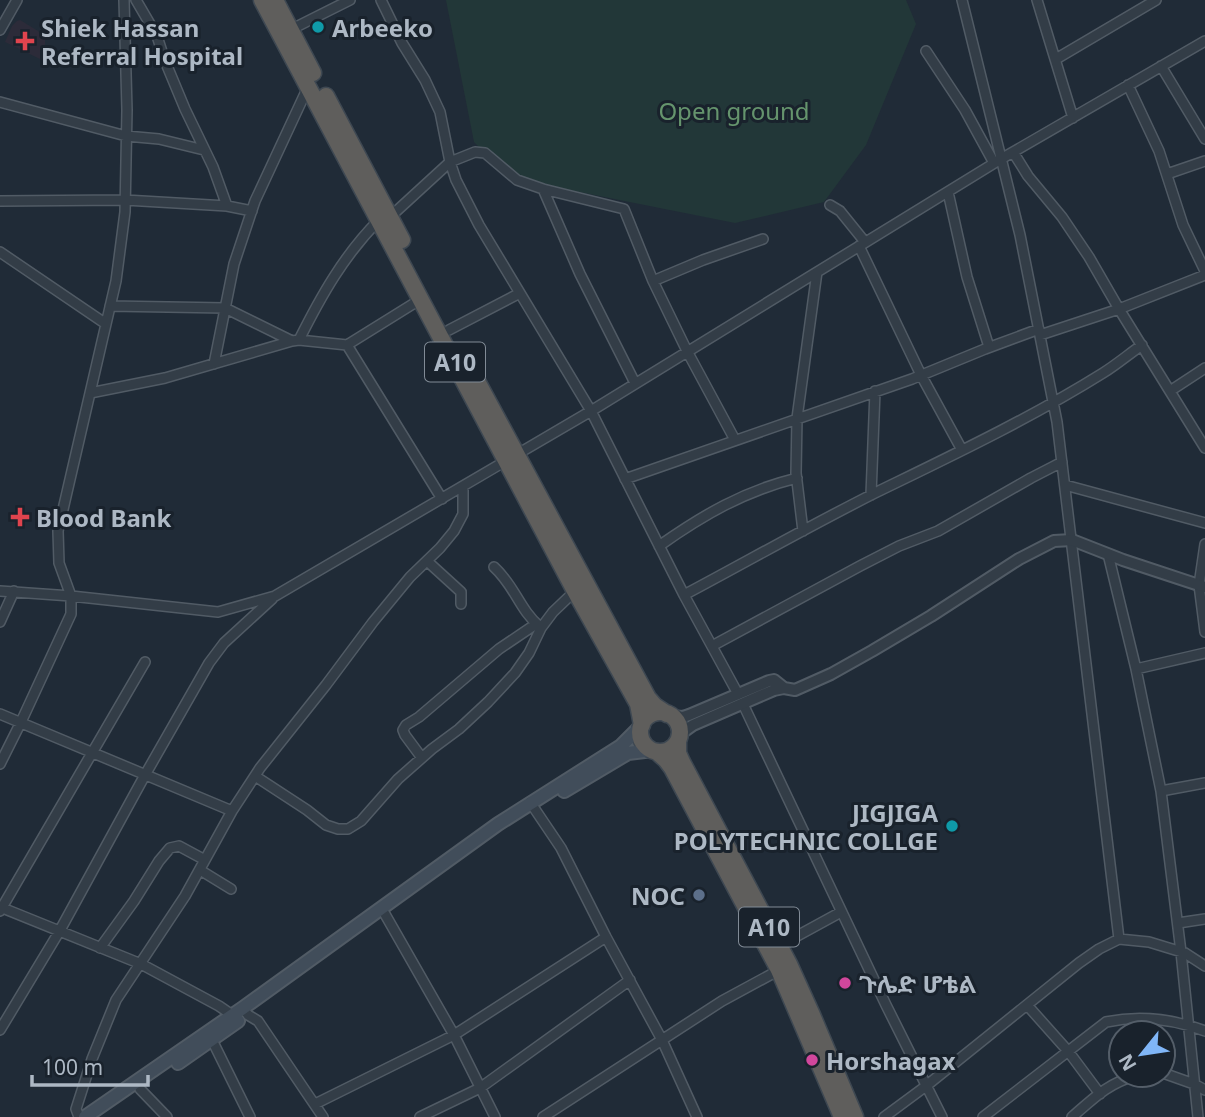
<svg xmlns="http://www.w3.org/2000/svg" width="1205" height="1117" font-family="'Noto Sans','Noto Sans Ethiopic',sans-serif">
<rect width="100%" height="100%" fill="#202b37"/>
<path fill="#2c2b39" d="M20 20 38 31 45 39V44L42 60 5 42 12 26 17 21Z"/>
<path fill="#223738" d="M446 0H906L916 24 866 145 824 202 735 223 509 178 474 142Z"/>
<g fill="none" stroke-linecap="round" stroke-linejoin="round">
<g stroke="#515b65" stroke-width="12">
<path id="minor" d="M136 0 157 36 165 61 185 109 213 167 227 206 252 211
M381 0 402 43 425 80 440 112 450 162 456 180 479 225 591 411 684 595 738 694
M962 0 1020 235 1057 422 1119 939
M1037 0 1073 118
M0 30 17 0
M290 30 350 0
M926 51 965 110 994 163
M1056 59 1156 0
M1161 66 1205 139
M1128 85 1159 151 1183 225 1205 271
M0 102 126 136 159 139 204 150
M1013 152 1028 176 1062 217 1089 257 1119 309 1205 448
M1167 174 1205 161
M543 189 580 274 635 383
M948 192 967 277 989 347
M0 201 125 200 227 206
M830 205 840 211 865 242
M390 217 450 162 475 152 485 153 517 180 543 189 624 209 653 281 687 351 735 440
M859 246 921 375 962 450
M0 252 106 324
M653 281 703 260 763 239
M110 306 225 308 292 341
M449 330 520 293
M1040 335 1119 309 1205 275
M299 340C321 296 344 255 379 220
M347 345 421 299
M214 364 234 264 255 201 309 85
M1170 391 1205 368
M90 393 165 378 292 341 299 340 347 345 442 499
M625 479 912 379 985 349 1039 329
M1065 485 1205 523
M871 495 875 391
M803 531 796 473 797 418 817 272
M1205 544 1199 585 1205 632
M659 546C703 515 744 491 797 478
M1108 554 1136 669 1161 791 1181 952 1198 1117
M427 561 461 592V604
M494 567C515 586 519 609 540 627
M0 591 71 596 218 612 275 596 591 411 1001 159 1205 41
M684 595C748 561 811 525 877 492 953 455 1031 418 1103 373 1116 365 1129 354 1142 345
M0 622 14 591
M712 646 860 566 899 546 938 531 1031 478 1062 462
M1136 669 1205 653
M743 704 886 1005 942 1117
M0 714 232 811
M422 758 405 735 403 730 406 725 419 717 499 649 536 624
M0 764 21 722 71 614V596L59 563 58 531 116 281 125 212 127 110 124 0
M255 776 307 810 326 825 338 829H348L361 821 398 779 432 749 459 729 488 702 515 673 529 653 541 628 553 612 575 591
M1161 791 1205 783
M530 802 561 848 606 937 662 1040 697 1117
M200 870 231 889
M0 907 141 964 219 1006 235 1017
M382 909 454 1035 495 1117
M0 911 145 662
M1178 923 1205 919
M777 947 841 912
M100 948 134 901 159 861 170 848 179 846 205 860
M1027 1005 1068 1051 1100 1094
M243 1008 248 1015 258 1021 323 1117
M0 1030 59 932 145 775 209 663 224 643 272 599
M212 1040 250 1117
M1163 1073 1194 1084 1205 1090
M140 1089 167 1117
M315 1104 454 1035 606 937
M79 1117 76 1109 92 1059 116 1000 185 896 232 811 260 768 326 685 373 622 410 577 440 548 454 531 463 514V487
M420 1117 480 1088 630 980
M543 1117 722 1001 781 969
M884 1117 926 1086 1079 963 1099 949 1119 939 1149 942 1185 953 1205 966
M983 1117 1106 1022C1140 1015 1173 1019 1205 1031
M1072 1117C1095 1097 1107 1084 1137 1075"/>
</g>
<g stroke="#515b65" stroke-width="14">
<path id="tertiary" d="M671 716 683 717 689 715 769 681 774 680 784 688
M679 735 693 725 774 690 784 688 795 690 831 674 872 651 931 616 1019 559 1054 541 1072 540 1123 560 1205 587"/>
</g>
<g stroke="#515b65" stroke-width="16">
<path id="secondary" d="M564 791 628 753 653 750
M178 1063 238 1021
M85 1117 243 1008 498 824 621 746 640 727"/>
</g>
<g stroke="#3e4852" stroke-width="19">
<path id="trunk" d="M262 0 575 591 638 704 642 725
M275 0 313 73
M326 96 402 240
M478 383 648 698 655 706 667 714
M640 732a20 20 0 1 1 40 0a20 20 0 1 1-40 0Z
M678 741V753L682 762 789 964 812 1015 855 1117
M657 752 666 760 672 768 779 970 842 1117"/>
</g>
<use href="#minor" stroke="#333d47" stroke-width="9"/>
<use href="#tertiary" stroke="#333d47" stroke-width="10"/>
<use href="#secondary" stroke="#414d5a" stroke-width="12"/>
<use href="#trunk" stroke="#5f5e5c" stroke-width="16"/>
</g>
<g fill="#0f9aa8" stroke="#19222c" stroke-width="2.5">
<circle cx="318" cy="27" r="7"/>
<circle cx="952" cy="826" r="7"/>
</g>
<g fill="#e0444e" stroke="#19222c" stroke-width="2.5">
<path d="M21.5 30.5h7v7h7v7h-7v7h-7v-7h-7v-7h7z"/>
<path d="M16.5 506.5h7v7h7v7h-7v7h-7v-7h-7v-7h7z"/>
</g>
<circle fill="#5c6f8a" stroke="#19222c" stroke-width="2.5" cx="699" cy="895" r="7"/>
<g fill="#d1479c" stroke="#19222c" stroke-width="2.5">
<circle cx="845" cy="983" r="7"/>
<circle cx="812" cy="1060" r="7"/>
</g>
<g text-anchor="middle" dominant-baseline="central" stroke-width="6" stroke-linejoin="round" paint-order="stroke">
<g fill="#19222c" stroke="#818b96" stroke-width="2">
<rect x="425" y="342.5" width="60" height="39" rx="5"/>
<rect x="739" y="907.5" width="60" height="39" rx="5"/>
</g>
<g font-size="23" font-weight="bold" fill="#adb8c4">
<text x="455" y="362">A10</text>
<text x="769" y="927">A10</text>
</g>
<g font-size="24" font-weight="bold" fill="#adb8c4" stroke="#19222c" text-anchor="start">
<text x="41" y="27">Shiek Hassan<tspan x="41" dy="28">Referral Hospital</tspan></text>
<text x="332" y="27">Arbeeko</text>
<text x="36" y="517">Blood Bank</text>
<text x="938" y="812" text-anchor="end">JIGJIGA<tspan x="938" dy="28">POLYTECHNIC COLLGE</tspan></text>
<text x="685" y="895" text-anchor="end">NOC</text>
<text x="859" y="983">ጉሌድ ሆቴል</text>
<text x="826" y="1060">Horshagax</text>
</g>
<g font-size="24" fill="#65946d" stroke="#19222c">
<text x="734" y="110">Open ground</text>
</g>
</g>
<g transform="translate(1142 1054) rotate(240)"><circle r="33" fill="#19222c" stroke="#545e69" stroke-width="2"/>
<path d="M0-5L12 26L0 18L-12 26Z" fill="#80b6f7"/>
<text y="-10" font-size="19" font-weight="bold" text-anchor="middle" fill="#adb8c4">N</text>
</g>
<path d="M32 1075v10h116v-10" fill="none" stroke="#adb8c4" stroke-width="3.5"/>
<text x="42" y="1075" font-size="21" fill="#adb8c4" stroke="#19222c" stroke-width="5" paint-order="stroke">100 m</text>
</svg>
